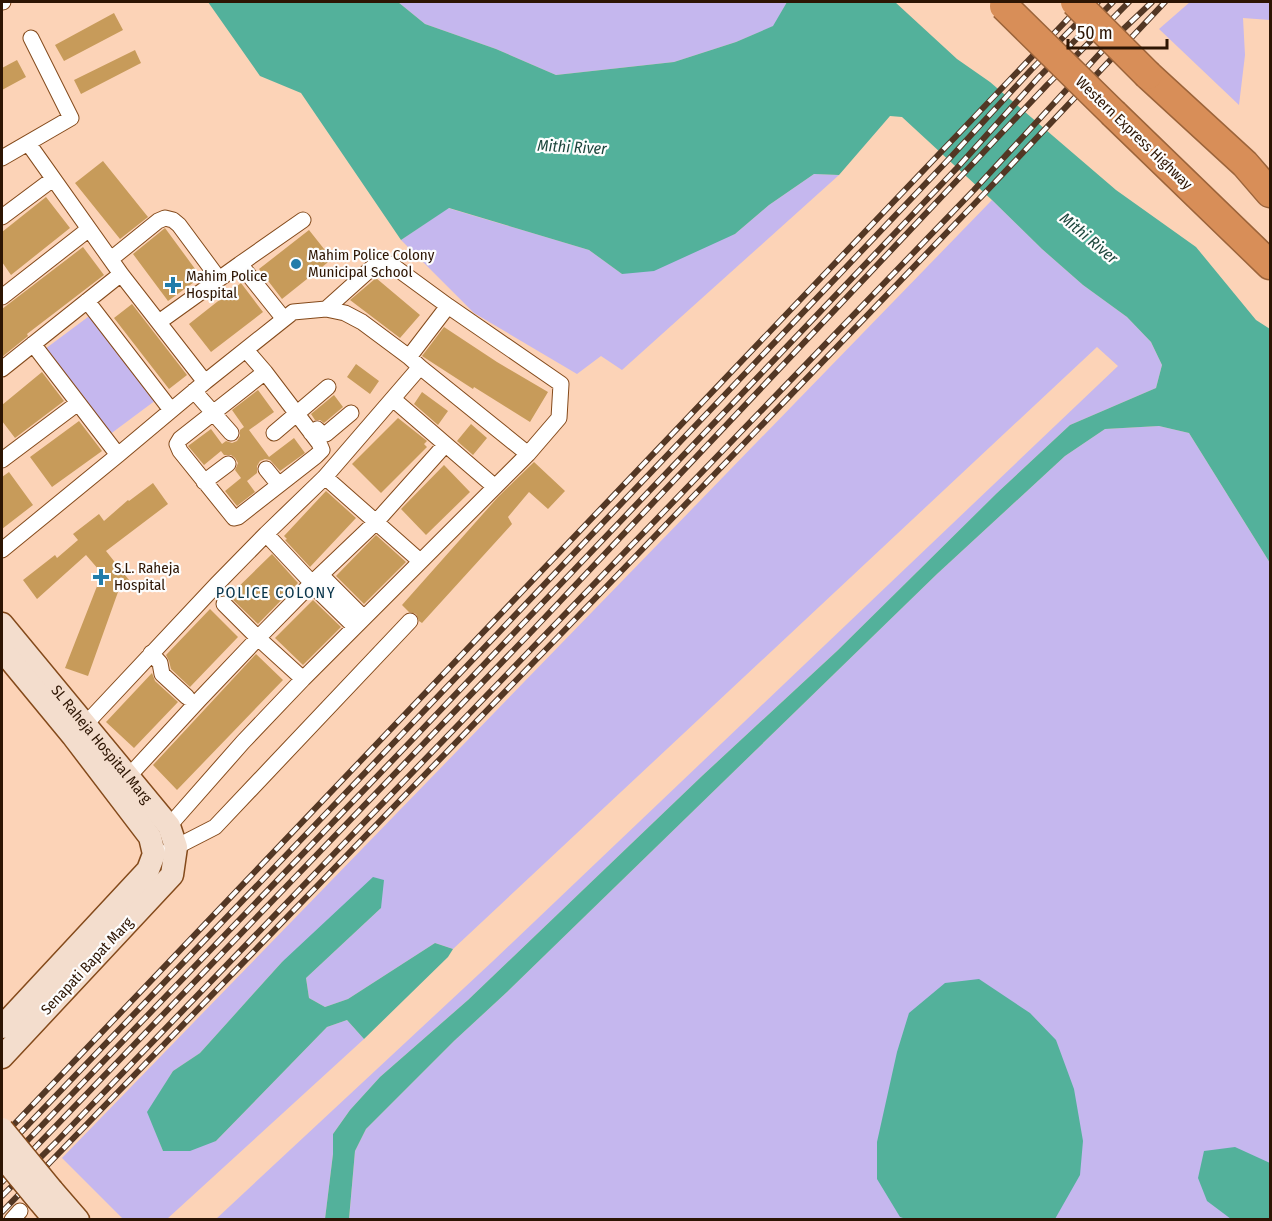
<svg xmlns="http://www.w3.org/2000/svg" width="1272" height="1221" font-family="'Fira Sans Condensed',sans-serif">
<rect width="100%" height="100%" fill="#fcd3b7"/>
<path fill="#c5b7ee" d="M398 2H787L774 26 736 42 674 62 556 75 496 49 425 24Z
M1190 2H1270V20L1243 18 1245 55 1239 105 1159 29Z
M814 174 839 175 622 370 601 356 577 374 474 313 401 240 448 208 589 250 622 274 735 234 769 205Z
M992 200 1042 249 1083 285 1127 317 1151 342 1162 365 1156 388 1070 425 997 493 837 651 702 776 468 1000 380 1077 350 1110 333 1134V1154L325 1219H216L493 961 1118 366 1097 347 453 949 435 943 348 999 325 1007 309 998 306 978 381 908 282 962 200 1053 173 1071 148 1112 163 1151 216 1141 327 1027 347 1020 364 1039 167 1219H123L62 1158Z
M92 314 156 400 109 435 45 349Z
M1159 426 1189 433 1270 563V1219L349 1220 355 1151 366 1129 454 1041 507 992 937 574 1065 456 1105 429Z"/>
<path fill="#53b19b" d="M208 2H398L425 24 496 49 556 75 674 62 736 42 773 26 787 2H895L957 59 990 82 1116 190 1196 247 1256 320 1270 329V563L1189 433 1159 426 1105 429 1065 456 937 574 507 992 454 1041 366 1129 355 1151 349 1219H325L333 1154V1134L350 1110 380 1077 468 1000 702 776 837 651 997 493 1070 425 1156 388 1162 365 1151 342 1127 317 1083 285 1042 249 992 200 902 117 890 116 839 175 814 174 769 205 735 234 654 271 622 274 589 250 449 208 401 240 301 93 260 76Z
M373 877 384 880 381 908 306 978 309 998 325 1007 348 999 435 943 453 949 448 957 364 1039 347 1020 327 1027 216 1141 190 1151H163L147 1112 173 1071 200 1053 282 962Z
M979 979 1030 1013 1056 1040 1074 1089 1083 1141 1080 1175 1055 1219H906L900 1217 877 1179V1142L897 1052 909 1013 945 983Z
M1235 1147 1270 1163V1219H1231L1207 1201 1198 1178 1204 1151Z"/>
<path fill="#c79b5a" d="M114 13 123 30 64 61 55 45Z
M135 50 141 63 81 94 74 80Z
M17 60 26 77 2 90V68Z
M103 161 148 217 120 239 75 183Z
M46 197 70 228 11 275 2 262V232Z
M165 228 201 277 168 301 133 254Z
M309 230 332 259 282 299 259 269Z
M83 247 104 275 27 334 28 336 2 357V309Z
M376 278 420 315 400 338 350 300Z
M241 283 263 312 211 352 189 324Z
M132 304 187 375 169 389 114 318Z
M444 327 497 362 548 392 530 422 474 387 473 389 422 356Z
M356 364 379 381 370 394 347 377Z
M42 372 64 401 15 438 2 421V405Z
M258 390 274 412 249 430 269 457 294 438 305 453 280 471 270 460 265 459 260 461 257 466V473L247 481 255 492 237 506 225 491 241 478 235 470 238 463 235 458 231 455H224L221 451 204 465 188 446 211 429 222 444 226 441 232 443 237 441 240 436V430L244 427 232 410Z
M422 392 448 411 438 425 414 404Z
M334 395 343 407 324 423 320 420H315L311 414Z
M398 418 427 441 424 444 427 447 381 493 352 464Z
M79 421 102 451 52 487 30 457Z
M471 424 487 438 473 455 457 441Z
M534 462 565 491 548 509 529 492 508 517 512 524 422 623 419 621 416 614 409 612 402 605 498 497Z
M444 465 470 492 426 535 401 509Z
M9 472 33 505 2 529V477Z
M153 483 168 504 106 551 129 580 118 592 88 676 65 668 101 576 98 572 99 570 86 555 37 599 23 580 55 555 57 558 78 540 73 534 99 514 104 521 128 500 129 501Z
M326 491 356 518 310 567 285 540 287 539 284 536Z
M376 535 406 562 364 604 336 576Z
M272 554 298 583 258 624 229 596Z
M313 600 341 627 303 665 275 638Z
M210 609 238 637 190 687 171 669 169 661 166 655Z
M256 654 283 680 177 790 153 765Z
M152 673 155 681 178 702 134 748 106 722Z"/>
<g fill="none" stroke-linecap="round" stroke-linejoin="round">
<g stroke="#844a1b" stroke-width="17">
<path id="street" d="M2 2H3
M28 143 121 274 205 382
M2 158 71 118 31 38
M2 217 53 179
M111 259 158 221 165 218 173 220 179 225 219 279
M240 264 303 220
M2 297 89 229
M87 301 171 410
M326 309 375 265 384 262 392 265 448 306 561 384 559 418 528 454
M159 322 240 264 284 319
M33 344 118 455
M246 350 265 372 319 443 322 450 316 456 238 517 234 518 180 451 177 444 180 439 265 372
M409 357 448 306
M2 369 121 274
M194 391 231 433
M393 399 495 487
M274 433 328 387
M311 433 317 429 322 434H326L351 413
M2 460 78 403
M266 469 279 485
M325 477 420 561
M204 482 228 464
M266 534 312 583
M2 550 118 455 205 382 293 312 326 309 345 313 362 322 409 357 420 367 325 477 266 534 217 584 80 730
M321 575 364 618
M311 584 355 627
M224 604 258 638 303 679
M151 653 160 663 162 674 187 697
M128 777 199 700 258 638 312 583 376 522 445 445
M169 826 243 742 303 679 528 454 420 367
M169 850 176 847 215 827 410 621
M12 1220 20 1211"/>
</g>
<g stroke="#844a1b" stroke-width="25">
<g id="secondary">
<path id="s1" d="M2 624 169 826 176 847 172 875 2 1057"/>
<path d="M2 650 73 736 150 837 154 854 148 870 2 1027"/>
<path d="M52 1190 78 1220"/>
<path d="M39 1201 55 1220"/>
</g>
</g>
<g stroke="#9c643a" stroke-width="31">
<path id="highway" d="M1148 75 1245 164 1270 193
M1114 114 1270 265"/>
</g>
<use href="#street" stroke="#fff" stroke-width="15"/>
<use href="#secondary" stroke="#f3ddcd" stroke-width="22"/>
<use href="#highway" stroke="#d88e58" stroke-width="28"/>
<g stroke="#533724" stroke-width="6">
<path id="rail" d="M2 1137 1084 2
M2 1152 404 732 949 159 1031 70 1098 2
M2 1167 412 740 957 168 1038 78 1113 2
M2 1182 533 630 1047 85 1129 2
M2 1196 58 1140 974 190 1115 37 1152 2
M2 1212 559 636 981 197 1165 2"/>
</g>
<use href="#rail" stroke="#fdfdfd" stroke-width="4" stroke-dasharray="11" stroke-linecap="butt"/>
<g stroke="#844a1b" stroke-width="25" stroke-linecap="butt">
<path id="secondary-bridge" d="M2 1129 52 1190
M2 1156 39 1201"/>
</g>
<g stroke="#9c643a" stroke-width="31" stroke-linecap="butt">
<path id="highway-bridge" d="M1075 2 1148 75
M1004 6 1114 114"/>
</g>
<use href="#secondary-bridge" stroke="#f3ddcd" stroke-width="22"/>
<use href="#highway-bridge" stroke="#d88e58" stroke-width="28"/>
</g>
<g fill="#217caa" stroke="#fdfdfd" stroke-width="2">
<circle cx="296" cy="264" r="6"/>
<path d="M170 276h6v6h6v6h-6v6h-6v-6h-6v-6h6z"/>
<path d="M98 568h6v6h6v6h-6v6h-6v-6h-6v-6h6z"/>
</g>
<g text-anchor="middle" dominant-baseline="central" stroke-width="4.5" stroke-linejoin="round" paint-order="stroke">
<g font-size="15" fill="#2d1503" stroke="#fdfdfd">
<text transform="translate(1134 133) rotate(44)">Western Express Highway</text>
<text stroke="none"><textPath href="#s1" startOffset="156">SL Raheja Hospital Marg</textPath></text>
<text transform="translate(87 966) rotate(-47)">Senapati Bapat Marg</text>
</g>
<g font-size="15" fill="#2d1503" stroke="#fdfdfd" text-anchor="start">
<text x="308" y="255">Mahim Police Colony<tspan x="308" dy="17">Municipal School</tspan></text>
<text x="186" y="276">Mahim Police<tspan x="186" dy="17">Hospital</tspan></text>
<text x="114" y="568">S.L. Raheja<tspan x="114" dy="17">Hospital</tspan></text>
</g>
<g font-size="16" font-style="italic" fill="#1c463c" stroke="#fdfdfd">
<text transform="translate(572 147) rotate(3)">Mithi River</text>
<text transform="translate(1089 238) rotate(40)">Mithi River</text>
</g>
<g font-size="16" letter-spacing="1.5" fill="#08344a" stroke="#fdfdfd">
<text x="276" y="592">POLICE COLONY</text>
</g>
</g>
<rect width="1272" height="1221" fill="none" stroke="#2d1503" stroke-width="6"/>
<path d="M1068 39v9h99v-9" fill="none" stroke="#2d1503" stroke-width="3"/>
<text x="1077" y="39" font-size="18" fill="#2d1503" stroke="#fdfdfd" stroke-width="4.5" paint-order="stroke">50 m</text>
</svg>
